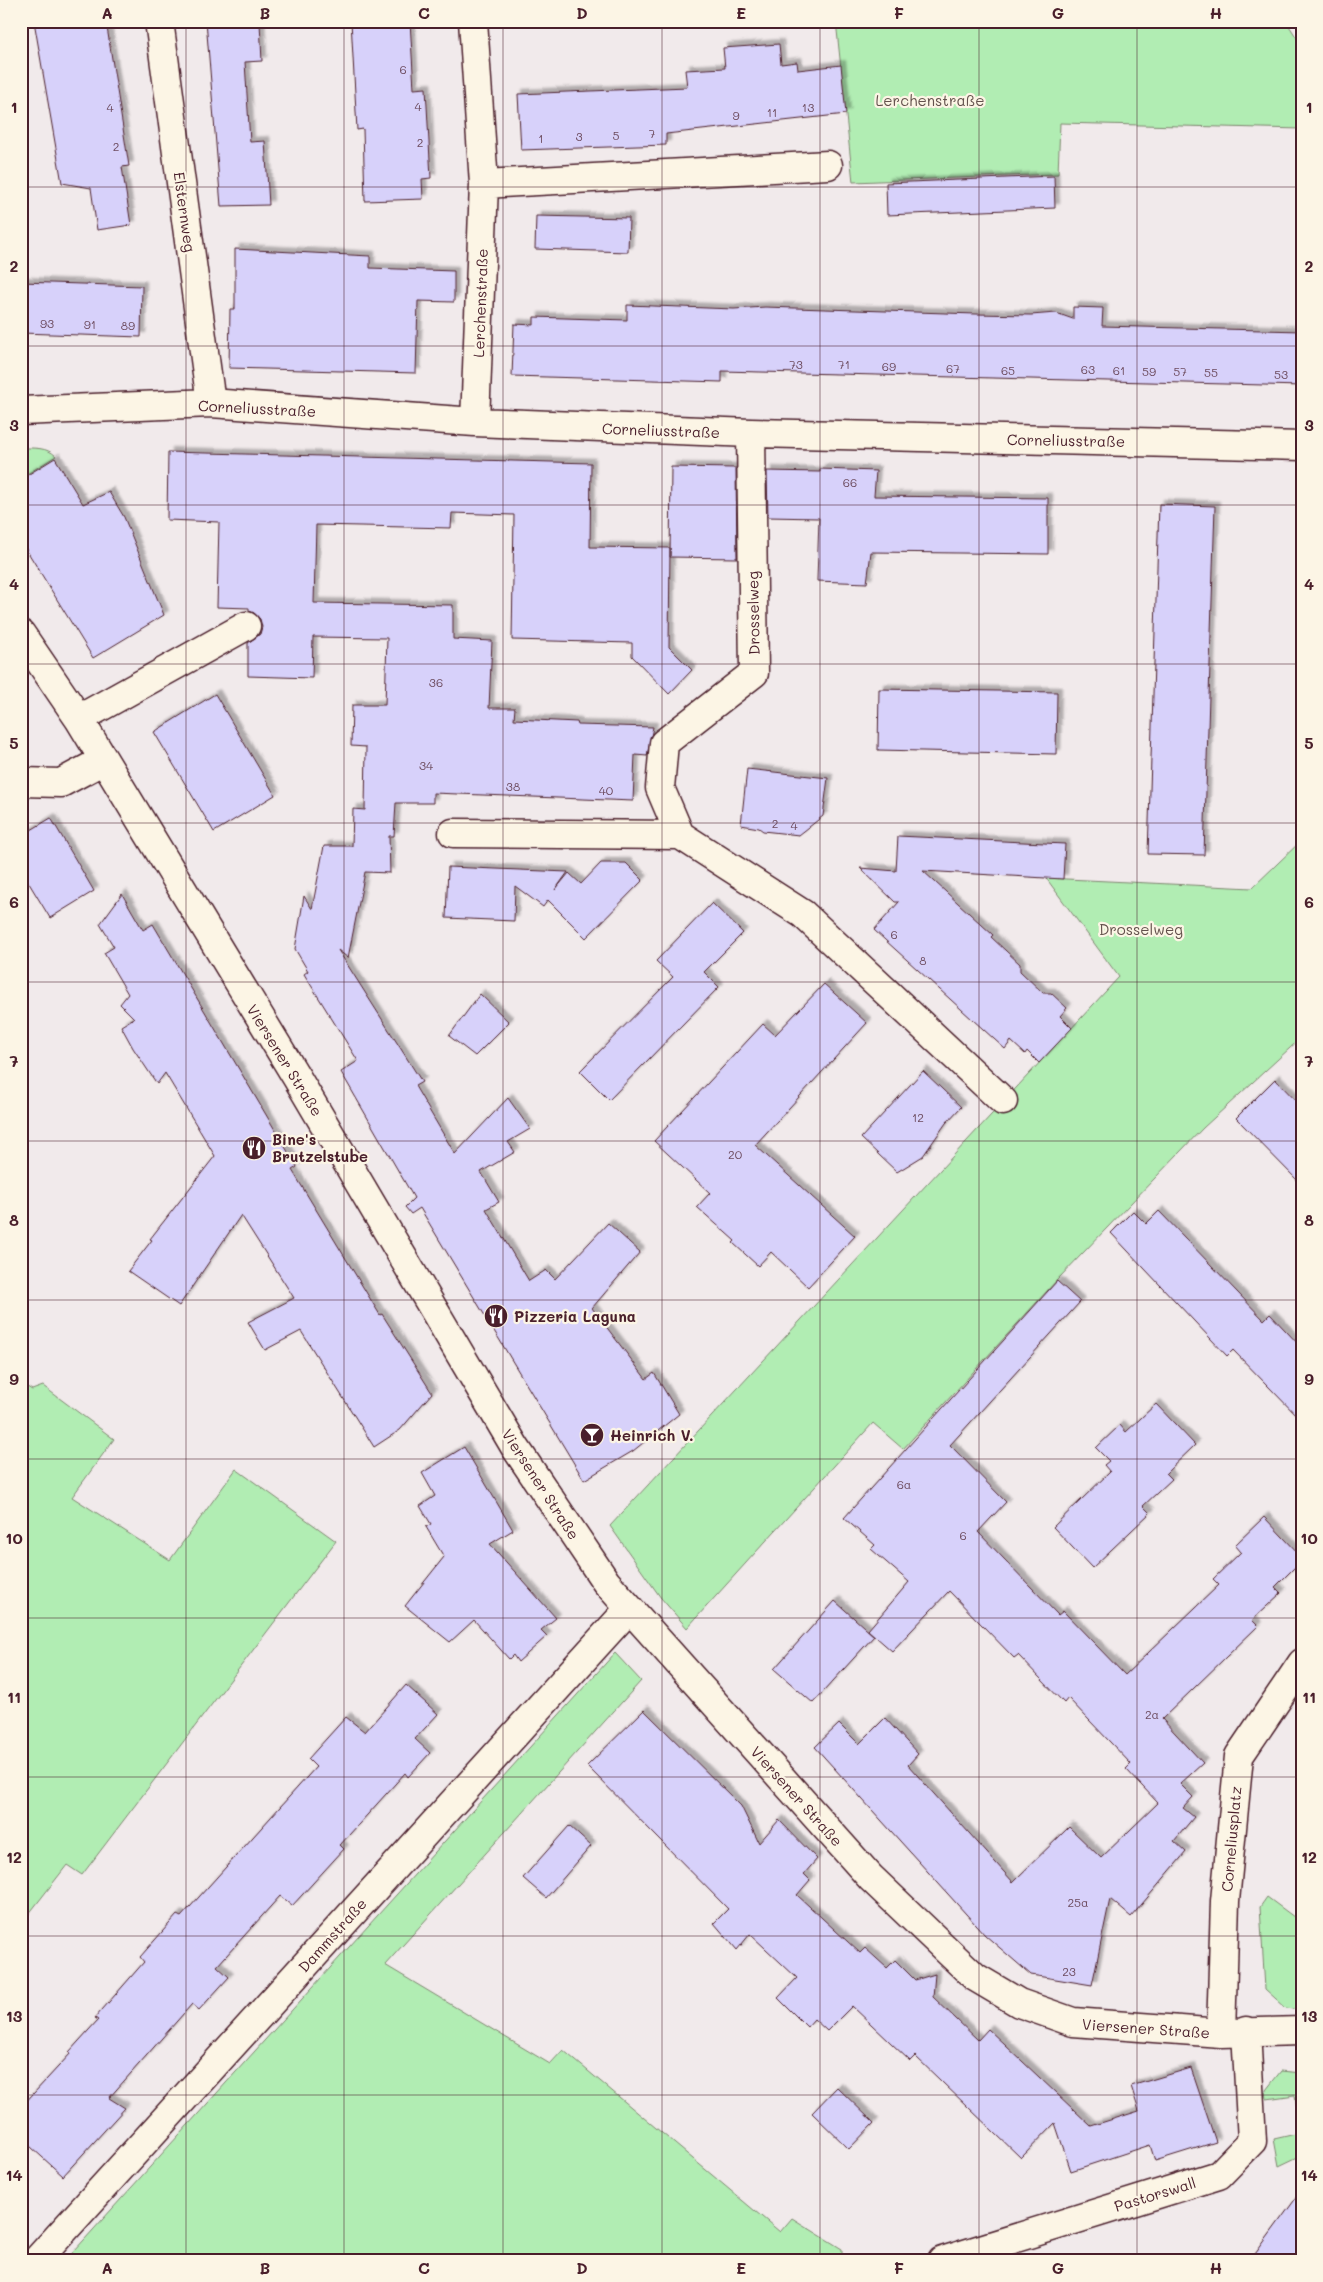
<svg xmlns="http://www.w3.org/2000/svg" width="1323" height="2282" font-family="Mali,sans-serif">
<defs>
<filter id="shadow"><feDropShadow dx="4.5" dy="-4.5" stdDeviation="1" flood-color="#0004"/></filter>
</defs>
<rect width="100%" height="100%" fill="#f1eaeb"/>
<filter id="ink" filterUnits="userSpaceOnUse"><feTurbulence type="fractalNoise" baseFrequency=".02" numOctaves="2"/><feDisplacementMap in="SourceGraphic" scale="10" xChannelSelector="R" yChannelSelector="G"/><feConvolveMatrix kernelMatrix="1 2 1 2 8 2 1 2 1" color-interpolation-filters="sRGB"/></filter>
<g filter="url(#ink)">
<path fill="#b1edb3" stroke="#7e866f" d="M836 21H1286L1302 46V129L1060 123 1058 174 853 182Z
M21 448C34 448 47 447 56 456L21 478Z
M1302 840V1037L1203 1128 1058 1279 903 1449 873 1423 687 1628 661 1598 610 1526 1119 977 1046 878 1252 888Z
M21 1383 32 1390 43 1386 114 1439 72 1497 170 1560 236 1469 336 1541 82 1875 67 1865 21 1924Z
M615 1653 641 1681 385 1965 550 2064 563 2050 780 2232 792 2218 842 2249V2261H65Z
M1267 1897 1302 1923V2010L1286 2008 1265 1989 1260 1907Z
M1281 2071 1302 2073V2155L1279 2166 1274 2139 1300 2133 1295 2095 1267 2099 1266 2090Z"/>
<path fill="#d7d1fa" stroke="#4a1f2b" filter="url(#shadow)" d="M34 21H106L129 166 122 167 131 225 97 230 91 188 62 183Z
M206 21H241V24L260 23 262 61 245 62 250 142 265 141 269 205 221 206Z
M351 21H410L414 89 426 88 431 178 422 179 423 199 365 201 363 129 357 130Z
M779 44 781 64 797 62 798 70 841 65 846 114 666 134V145L521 150 518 94 687 87 685 70 725 68 723 48Z
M1054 176 1055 208 887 215 886 183Z
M536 216 629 218 628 252 535 249Z
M235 249 370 256V268L454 271V302L418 301 416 373 229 368 230 309H235Z
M21 282 142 286 141 337 21 333Z
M627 305 734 309 765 307 976 314 1031 315 1056 313 1073 319V307L1103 308 1102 326 1302 331V386L722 371V382L512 376 514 324 534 325V317L627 320Z
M168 452 591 463 590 547 670 548 669 647 692 670 669 694 632 656V643L512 640 514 515 452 513 451 528 316 525 314 603 453 605V639L492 641 489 708H515L514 719 577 722 578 725 653 727 647 756 635 755 633 801 433 793V803H396L394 836H389L390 873 365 872 348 958 338 950 422 1082 415 1086 455 1154 508 1098 530 1129 508 1142 515 1152 481 1172 499 1202 486 1209 529 1281 546 1270 555 1279 608 1223 640 1252 592 1308 646 1379 654 1373 679 1414 633 1451 584 1480 420 1208 411 1214 405 1207 414 1198 341 1072 358 1061 304 974 308 971 295 949 304 896 312 909 324 846H352L353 809 365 810 366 747 351 746 352 705H385L387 638 313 637 312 678 248 676V643L260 634 262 627 260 619 254 613 249 611V608L217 607 219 522 167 520Z
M55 458 83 504 109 492 124 517 164 615 93 658 21 541V479Z
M671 467 736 468 737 558 670 557Z
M820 469 876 471 874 496 1048 498V554L871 552 867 583 817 581 819 518 768 517 767 471 820 472Z
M1159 504 1215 506 1204 855 1148 854Z
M879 689 1057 692 1056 754 878 750Z
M215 694 275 795 214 832 154 732Z
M747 769 828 778 823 816 799 835 763 831 759 828 741 825Z
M51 818 94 891 50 918 21 870V836Z
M898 836 1065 844 1063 879 923 871 993 935 991 937 1020 964V971L1043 993H1051L1067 1008 1060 1016 1072 1028 1039 1063 1027 1051 1025 1054 1011 1041 1005 1049 874 930 899 902H895L860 868 896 871Z
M601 863H626L643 880 586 938 548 900 543 907 515 886 514 921 446 918 448 867 568 872 555 890 569 873 581 884Z
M122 894 143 930 153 924 297 1167 292 1170 380 1315 382 1314 432 1393 400 1430 374 1447 301 1331 265 1350 248 1322 294 1298 241 1215 179 1306 128 1271 152 1240 150 1239 215 1156 165 1073 157 1084 133 1048 121 1026 134 1018 120 1004 128 994 104 953 114 947 100 924Z
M712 903 743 933 704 972 719 987 609 1100 580 1071 673 977 656 961Z
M824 984 867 1023 755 1145 855 1236 808 1287 771 1252 758 1266 733 1243 735 1241 697 1207 710 1193 654 1141 763 1024 775 1035Z
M480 994 509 1022 475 1056 449 1036Z
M923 1071 961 1107 946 1123 923 1156 897 1172 861 1138Z
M1275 1079 1302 1107V1185L1236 1118Z
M1133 1211 1146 1224 1159 1211 1264 1320 1270 1314 1302 1348V1421L1233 1350 1227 1356 1111 1233Z
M1057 1281 1080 1302 950 1445 1006 1502 978 1532 1058 1615 1063 1611 1125 1675 1219 1585 1213 1579 1241 1552 1235 1545 1264 1517 1302 1557V1560L1275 1587 1281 1593 1252 1620 1258 1626 1162 1719 1203 1763 1180 1784 1193 1797 1183 1808 1194 1817 1174 1841 1186 1852 1131 1917 1110 1899 1092 1985 1031 1975 985 1935 815 1747 839 1724 859 1744 885 1718 918 1754 908 1765 1013 1882 1069 1827 1101 1858 1158 1803 1126 1769 1131 1764 1068 1698 1064 1703 1018 1655 1014 1658 949 1591 892 1651 868 1630 909 1582 871 1549 875 1545 844 1518Z
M1156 1404 1195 1445 1166 1473 1172 1479 1143 1506 1150 1513 1092 1568 1053 1527 1110 1472 1104 1465 1109 1461 1096 1448 1120 1425 1126 1432Z
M464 1447 513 1530 490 1544 556 1618 541 1630 547 1636 518 1662 513 1655 509 1659 474 1620 450 1642 405 1606 444 1557 426 1527 431 1524 420 1506 435 1496 422 1473Z
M835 1601 874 1636 813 1703 774 1669Z
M406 1685 438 1714 415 1739 430 1753 408 1777 405 1773 340 1845 344 1849 292 1906 280 1896 217 1966 229 1977 199 2010 192 2004 109 2098 125 2108 63 2176 21 2138V2107L71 2053 69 2052 98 2020 95 2018 144 1962 140 1957 177 1915 181 1917 316 1767 308 1759 346 1717 365 1732Z
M644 1710 741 1806 759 1843 779 1820 817 1859 804 1874 810 1880 797 1895 860 1953 865 1948 887 1968 895 1960 915 1980 935 1974 933 1997 978 2040 988 2029 1091 2126 1139 2111 1131 2086 1191 2068 1216 2142 1155 2161 1150 2145 1071 2171 1055 2123 1021 2158 915 2056 910 2061 852 2006 827 2031 814 2019 807 2027 778 1998 797 1978 750 1934 737 1950 714 1923 728 1909 587 1766Z
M569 1826 591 1846 546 1898 523 1878Z
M837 2087 874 2123 849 2149 812 2113Z
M1302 2190V2261H1250Z"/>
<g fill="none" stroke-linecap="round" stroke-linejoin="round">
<g stroke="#4a1f2b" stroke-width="31">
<path id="minor" d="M159 21 211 403
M473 21 484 184 475 422
M484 184 828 165
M21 411 211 403 475 422 576 426 751 433 1302 446
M21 634 79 719 297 1078 515 1447 606 1582 871 1878 975 1977 1019 2003 1073 2022 1221 2033 1302 2031
M79 719 246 626
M21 782 61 783 104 760
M453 833 680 835 660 788 664 743 754 673 751 433
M680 835 803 914 1003 1101
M1221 2033 1225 1901 1239 1756 1302 1663
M36 2261 629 1609
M942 2261 1219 2175 1252 2141 1246 2031"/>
</g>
<use href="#minor" stroke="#fcf5e5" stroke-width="28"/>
</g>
</g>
<path fill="none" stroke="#4a1f2b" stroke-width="1" stroke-opacity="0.55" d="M186 21V2261M344 21V2261M503 21V2261M662 21V2261M820 21V2261M979 21V2261M1137 21V2261M21 187H1302M21 346H1302M21 505H1302M21 664H1302M21 823H1302M21 982H1302M21 1141H1302M21 1300H1302M21 1459H1302M21 1618H1302M21 1777H1302M21 1936H1302M21 2095H1302"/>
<defs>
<g id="restaurant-disc" transform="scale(1.25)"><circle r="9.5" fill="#4a1f2b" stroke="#fcf5e5"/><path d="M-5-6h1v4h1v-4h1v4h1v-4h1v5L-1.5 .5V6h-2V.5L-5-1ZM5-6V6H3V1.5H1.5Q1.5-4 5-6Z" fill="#fff"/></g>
<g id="bar-disc" transform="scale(1.25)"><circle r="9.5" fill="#4a1f2b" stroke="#fcf5e5"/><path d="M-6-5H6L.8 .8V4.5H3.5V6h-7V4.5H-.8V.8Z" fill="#fff"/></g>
</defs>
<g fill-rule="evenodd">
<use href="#restaurant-disc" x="254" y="1148"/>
<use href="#restaurant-disc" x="496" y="1316"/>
<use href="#bar-disc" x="592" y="1435"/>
</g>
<g text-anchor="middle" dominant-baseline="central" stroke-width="4.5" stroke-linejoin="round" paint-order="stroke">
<g font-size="12" fill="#6d4c5f">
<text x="403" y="69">6</text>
<text x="418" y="106">4</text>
<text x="110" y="107">4</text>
<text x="808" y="107">13</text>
<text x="772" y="112">11</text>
<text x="736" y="115">9</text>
<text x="652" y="133">7</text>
<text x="616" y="135">5</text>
<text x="579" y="136">3</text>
<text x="541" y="138">1</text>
<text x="420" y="142">2</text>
<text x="116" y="146">2</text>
<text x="47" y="323">93</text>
<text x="90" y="324">91</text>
<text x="128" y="325">89</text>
<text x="796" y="364">73</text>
<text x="844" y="364">71</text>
<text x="889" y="366">69</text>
<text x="953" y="368">67</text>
<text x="1088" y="369">63</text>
<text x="1008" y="370">65</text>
<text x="1119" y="370">61</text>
<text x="1149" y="371">59</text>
<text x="1180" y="371">57</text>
<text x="1211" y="372">55</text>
<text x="1281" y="374">53</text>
<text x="850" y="482">66</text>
<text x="436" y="682">36</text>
<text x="426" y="765">34</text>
<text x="513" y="786">38</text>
<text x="606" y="790">40</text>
<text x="775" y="823">2</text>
<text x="794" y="825">4</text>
<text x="894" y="934">6</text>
<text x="923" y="960">8</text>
<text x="918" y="1117">12</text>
<text x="735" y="1154">20</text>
<text x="904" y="1484">6a</text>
<text x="963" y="1535">6</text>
<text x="1152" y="1714">2a</text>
<text x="1078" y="1902">25a</text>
<text x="1069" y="1971">23</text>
</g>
<g font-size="15" fill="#64524d" stroke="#fcf5e5">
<text x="930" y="100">Lerchenstraße</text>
<text x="1141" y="929">Drosselweg</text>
</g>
<g font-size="15" fill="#4a1f2b" stroke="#fcf5e5">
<text transform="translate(185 212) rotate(82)">Elsternweg</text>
<text transform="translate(480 303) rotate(-88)">Lerchenstraße</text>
<text transform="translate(257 408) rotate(3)">Corneliusstraße</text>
<text transform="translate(661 430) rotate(2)">Corneliusstraße</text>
<text transform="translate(1066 440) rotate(1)">Corneliusstraße</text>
<text transform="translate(753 613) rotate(-91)">Drosselweg</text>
<text transform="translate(285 1060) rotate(58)">Viersener Straße</text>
<text transform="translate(541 1484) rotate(57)">Viersener Straße</text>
<text transform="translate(797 1796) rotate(48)">Viersener Straße</text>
<text transform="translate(1231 1839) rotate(-85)">Corneliusplatz</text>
<text transform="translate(332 1935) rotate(-48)">Dammstraße</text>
<text transform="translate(1146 2028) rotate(4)">Viersener Straße</text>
<text transform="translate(1155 2194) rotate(-17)">Pastorswall</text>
</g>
<g font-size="15" font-weight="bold" fill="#4a1f2b" stroke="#fcf5e5" text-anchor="start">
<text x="272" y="1139">Bine's<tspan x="272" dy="17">Brutzelstube</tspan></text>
<text x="514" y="1316">Pizzeria Laguna</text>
<text x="610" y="1435">Heinrich V.</text>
</g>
</g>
<rect width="1323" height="2282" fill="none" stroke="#fcf5e5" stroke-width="55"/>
<rect x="28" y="28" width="1268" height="2226" fill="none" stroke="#4a1f2b" stroke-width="2"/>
<g font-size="16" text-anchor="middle" font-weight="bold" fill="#4a1f2b">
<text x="107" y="19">A</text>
<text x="265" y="19">B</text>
<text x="424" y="19">C</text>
<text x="582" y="19">D</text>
<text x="741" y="19">E</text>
<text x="899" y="19">F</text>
<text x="1058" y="19">G</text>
<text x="1216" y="19">H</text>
<text x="14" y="113">1</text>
<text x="1309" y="113">1</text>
<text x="14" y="272">2</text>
<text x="1309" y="272">2</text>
<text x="14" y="431">3</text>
<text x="1309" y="431">3</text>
<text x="14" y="590">4</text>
<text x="1309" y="590">4</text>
<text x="14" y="749">5</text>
<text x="1309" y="749">5</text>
<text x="14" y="908">6</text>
<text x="1309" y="908">6</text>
<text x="14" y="1067">7</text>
<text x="1309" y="1067">7</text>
<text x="14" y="1226">8</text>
<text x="1309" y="1226">8</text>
<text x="14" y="1385">9</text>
<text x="1309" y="1385">9</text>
<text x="14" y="1544">10</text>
<text x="1309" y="1544">10</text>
<text x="14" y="1703">11</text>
<text x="1309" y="1703">11</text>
<text x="14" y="1863">12</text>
<text x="1309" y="1863">12</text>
<text x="14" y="2022">13</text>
<text x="1309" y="2022">13</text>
<text x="14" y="2181">14</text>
<text x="1309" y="2181">14</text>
<text x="107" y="2274">A</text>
<text x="265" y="2274">B</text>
<text x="424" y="2274">C</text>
<text x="582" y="2274">D</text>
<text x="741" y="2274">E</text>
<text x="899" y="2274">F</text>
<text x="1058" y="2274">G</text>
<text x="1216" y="2274">H</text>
</g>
</svg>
